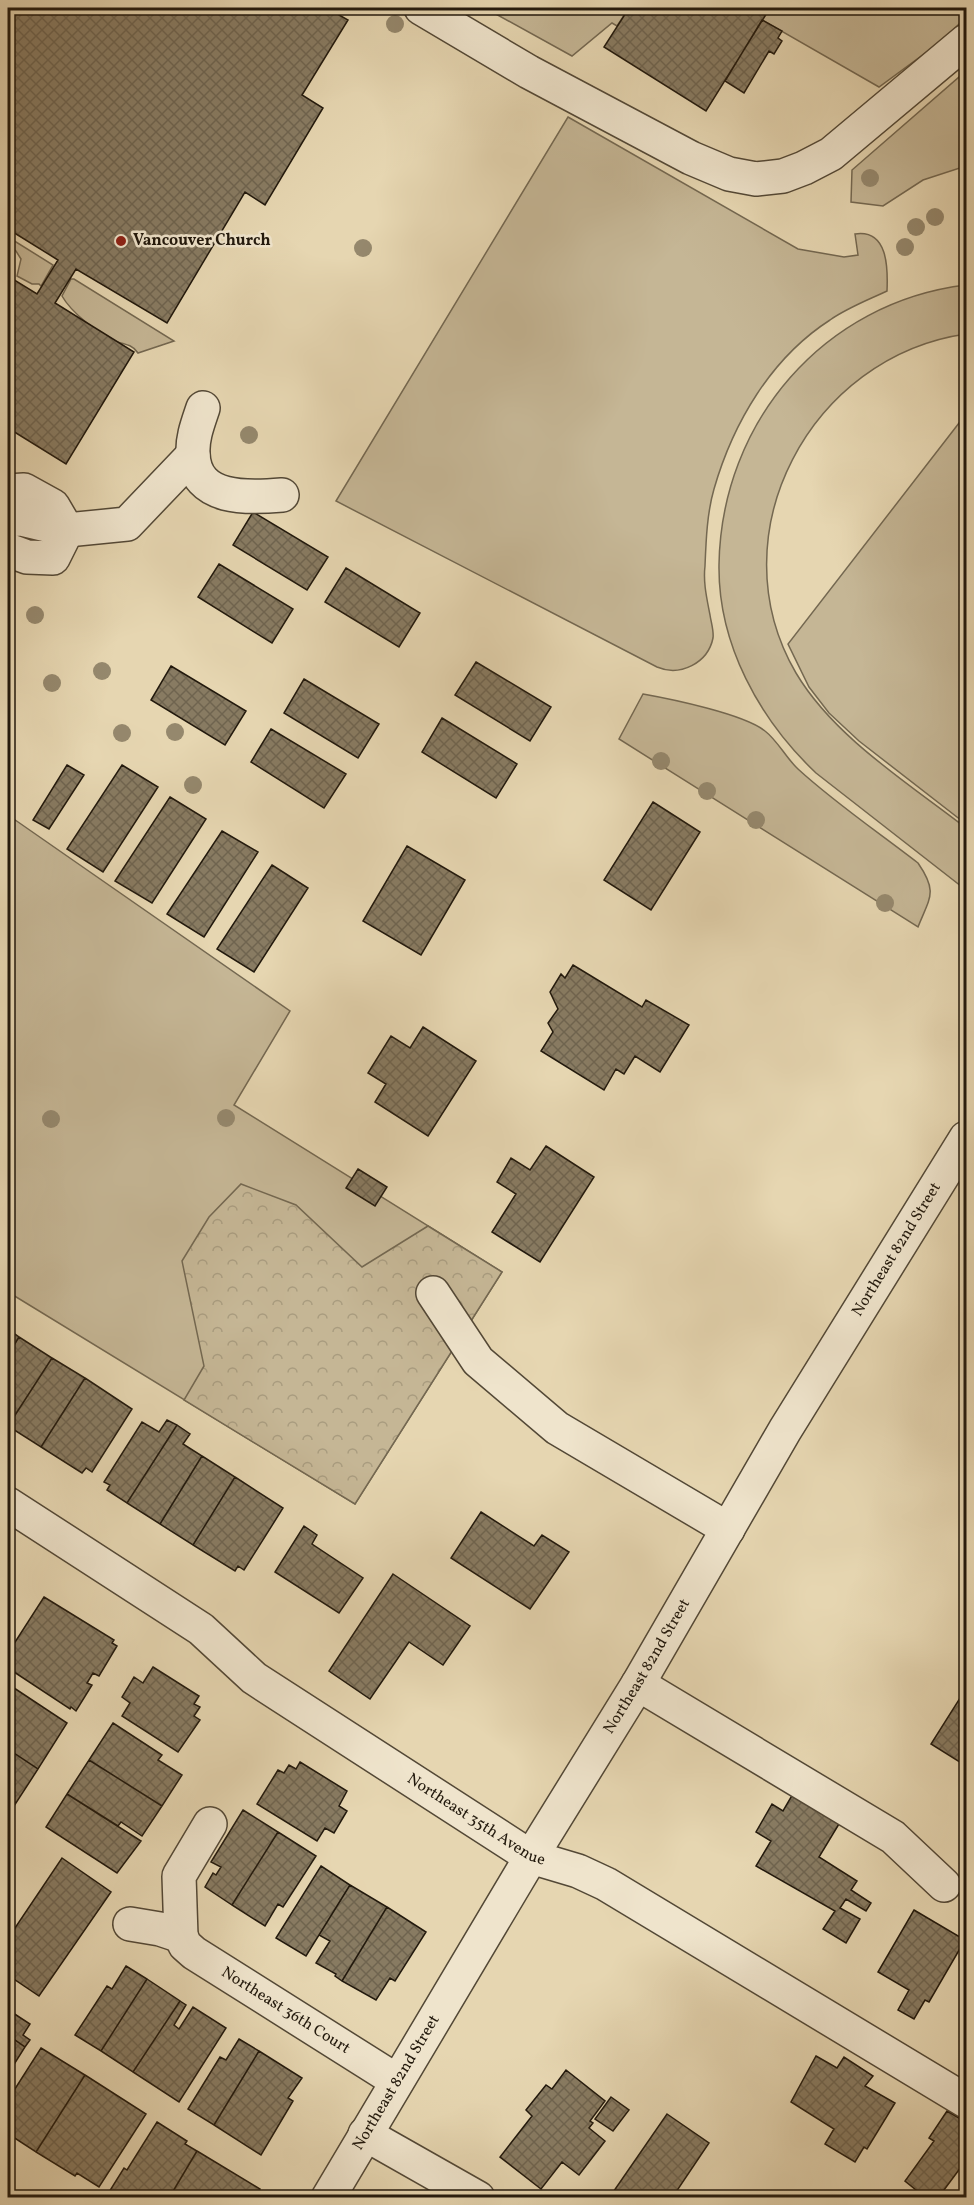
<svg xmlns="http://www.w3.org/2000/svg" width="974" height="2205" font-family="Vollkorn,serif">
<defs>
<pattern id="forest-crowns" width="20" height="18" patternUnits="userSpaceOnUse" patternTransform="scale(1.5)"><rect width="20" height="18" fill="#c5b695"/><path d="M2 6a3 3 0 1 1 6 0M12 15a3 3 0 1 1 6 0" fill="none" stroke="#a99c7f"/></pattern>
<pattern id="building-cross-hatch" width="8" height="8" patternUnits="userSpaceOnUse" patternTransform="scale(1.5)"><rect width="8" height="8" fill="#887b62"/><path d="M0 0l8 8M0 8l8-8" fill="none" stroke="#6f644f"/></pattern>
</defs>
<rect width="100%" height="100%" fill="#e6d6b1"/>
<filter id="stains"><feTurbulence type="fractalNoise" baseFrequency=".00333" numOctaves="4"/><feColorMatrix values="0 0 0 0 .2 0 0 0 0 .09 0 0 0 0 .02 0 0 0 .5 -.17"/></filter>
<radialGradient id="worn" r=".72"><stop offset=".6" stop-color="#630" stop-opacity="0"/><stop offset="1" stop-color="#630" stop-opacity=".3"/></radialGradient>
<path fill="#c5b695" stroke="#746851" stroke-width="1.5" d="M485 8H629L617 26 612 23 572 56Z
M770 8H966V17L943 40 879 87 762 20Z
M966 71V166L923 180 883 206 851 202 852 170Z
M568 117 798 249 844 257 858 255 855 234C888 229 888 268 887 291 868 300 847 308 830 320 771 358 733 423 714 489 707 513 706 541 705 566 703 583 707 599 710 615 711 622 714 631 713 638 708 663 680 677 657 667L336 501Z
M8 237 53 265 41 286 39 284H32L17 276 21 259 16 251 8 245Z
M71 279H74L174 341 138 353C133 345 125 344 117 342 99 335 71 312 62 296Z
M966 285V334C811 356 715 534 796 673 834 737 908 783 966 828V890L816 773C759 719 718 644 719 565 721 422 824 302 966 285Z
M966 414V824L859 741 829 713 809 687 788 644Z
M643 694C671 699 744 714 765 731 778 741 786 758 798 769 835 803 878 832 918 863 938 892 930 897 918 927L619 739Z
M8 815 290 1011 234 1105 502 1272 355 1504 8 1292Z"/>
<path fill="url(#forest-crowns)" stroke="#746851" stroke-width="1.5" d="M241 1184 296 1205 362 1267 428 1226 502 1272 355 1504 184 1400 204 1366 182 1261 209 1217Z"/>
<path fill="url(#building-cross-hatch)" stroke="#22190d" stroke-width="1.5" d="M8 8H327L348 20 302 95 323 108 265 205 245 192 167 323 76 269 55 303 134 352 66 464 8 428V276L37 294 58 260 8 229Z
M629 8H770L706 111 604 47Z
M762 20 782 31 778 38 782 41 774 54 769 51 744 93 725 81Z
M253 512 328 557 307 590 233 545Z
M219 564 293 609 272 643 198 597Z
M346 568 420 613 399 647 325 602Z
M476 662 551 707 530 741 455 695Z
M171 666 246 711 225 745 151 700Z
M304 679 379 724 358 758 284 713Z
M442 718 517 764 496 798 422 752Z
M271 729 346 774 324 808 251 762Z
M67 765 84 775 49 829 33 820Z
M122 765 158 787 103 872 67 849Z
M170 797 206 819 152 903 115 881Z
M653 802 700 832 651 910 604 880Z
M222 831 258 852 204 937 167 914Z
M407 846 465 880 421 955 363 921Z
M272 865 308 888 254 972 217 949Z
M573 965 642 1007 646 1000 689 1025 660 1072 635 1056 624 1074 616 1069 604 1090 541 1051 553 1032 548 1023 558 1009 550 992 561 974 565 978Z
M423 1027 476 1061 428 1136 375 1102 386 1084 368 1073 391 1036 410 1048Z
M546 1146 594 1177 540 1262 492 1232 516 1194 497 1182 511 1158 530 1170Z
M358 1169 387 1187 375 1206 346 1188Z
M8 1329 19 1337 8 1355Z
M19 1337 52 1358 8 1426V1355Z
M52 1358 85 1378 41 1447 8 1426Z
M85 1378 132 1409 92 1472 86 1468 82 1473 41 1447Z
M167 1420 177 1425 127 1503 107 1490 110 1485 104 1482 142 1422 159 1432Z
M177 1425 190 1434 183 1444 202 1456 160 1524 127 1503Z
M202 1456 235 1477 193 1545 160 1524Z
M235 1477 283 1508 244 1570 238 1566 235 1571 193 1545Z
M481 1512 534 1546 542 1535 569 1552 530 1609 451 1558Z
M304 1526 317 1535 312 1544 363 1578 339 1613 275 1572Z
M393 1574 470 1626 443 1665 409 1642 370 1699 329 1671Z
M44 1597 114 1640 112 1643 117 1646 99 1676 93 1673 87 1683 92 1685 76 1711 71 1707 70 1709 8 1668V1653Z
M153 1667 199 1696 194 1704 200 1707 194 1716 200 1720 178 1752 122 1716 130 1703 122 1697 134 1677 143 1683Z
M8 1684 67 1723 38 1769 8 1749Z
M960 1698 966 1703V1766L931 1744Z
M113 1723 162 1755 158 1760 182 1775 162 1806 89 1760Z
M8 1749 38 1769 16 1803 8 1797Z
M89 1760 162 1806 142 1836 121 1822 118 1826 67 1794Z
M300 1762 347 1791 339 1806 347 1811 334 1833 325 1828 317 1841 257 1804 278 1770 284 1773 289 1765 296 1769Z
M794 1792 842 1819 819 1857 857 1881 851 1890 871 1903 866 1911 846 1899 840 1908 860 1919 846 1943 823 1929 835 1911 756 1866 771 1841 756 1832 772 1804 783 1811Z
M67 1794 141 1841 117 1873 46 1827Z
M8 1797 16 1803 8 1815Z
M243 1810 278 1832 232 1905 205 1887 213 1873 216 1875 221 1867 211 1862Z
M278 1832 316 1856 283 1907 278 1904 265 1926 232 1905Z
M62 1858 111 1892 39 1996 8 1975V1928L13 1931Z
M321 1866 350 1885 306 1956 276 1938Z
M350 1885 387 1907 342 1981 335 1976 336 1974 316 1963 330 1941 319 1935Z
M387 1907 426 1932 395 1981 390 1978 376 2000 342 1981Z
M914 1910 965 1940 929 2002 925 2000 914 2019 898 2010 909 1990 878 1972Z
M126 1966 147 1979 101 2051 75 2035 107 1986 112 1989Z
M147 1979 180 2001 133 2072 101 2051Z
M180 2001 186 2005 174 2025 179 2029 193 2007 226 2028 179 2102 133 2072Z
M10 2011 30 2024 23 2035 30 2040 25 2047 8 2035V2016Z
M8 2035 25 2047 8 2074Z
M239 2039 259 2051 214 2125 188 2109 220 2057 226 2060Z
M41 2048 85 2075 36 2152 10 2135 12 2132 8 2129V2093L9 2090 13 2092Z
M259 2051 302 2078 288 2098 293 2101 261 2155 214 2125Z
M816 2056 837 2068 844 2057 873 2076 865 2086 895 2103 867 2149 864 2147 855 2162 825 2144 834 2129 791 2102Z
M566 2070 605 2101 590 2121 593 2123 589 2128 605 2141 579 2175 562 2162 541 2189 500 2157 532 2116 526 2110 546 2085 552 2089Z
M85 2075 146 2114 99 2187 77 2173 75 2176 36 2152Z
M611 2097 629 2110 613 2131 595 2119Z
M947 2111 966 2122V2156L963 2162 964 2163 938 2198H926L905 2181 934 2141 929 2138Z
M667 2114 709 2143 672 2198H609Z
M157 2122 187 2141 185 2144 197 2151 194 2156 169 2198H117L109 2192 124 2168 127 2170Z
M197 2151 260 2189 255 2198H169Z"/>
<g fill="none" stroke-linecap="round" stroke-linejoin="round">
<g stroke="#534836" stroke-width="36">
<g id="minor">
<path d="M421 8 529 72 691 158 729 174 756 179 783 176 804 168 831 154 966 41"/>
<path d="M203 408C198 423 192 438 193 454 195 501 248 498 282 495"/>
<path d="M8 491 24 490 53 506 67 530 53 558 27 557 8 550"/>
<path d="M8 520 21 519 67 530 127 524 193 455"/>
<path d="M433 1293 478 1361 557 1428 728 1529"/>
<path id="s1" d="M8 1504 201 1629 254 1678 531 1857 578 1871 606 1884 966 2101"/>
<path d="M638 1684 893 1837 944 1885"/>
<path d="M130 1924 160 1929 181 1936 179 1876 210 1824"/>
<path id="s2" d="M181 1936 185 1945 194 1953 397 2081"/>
<path d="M365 2134 478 2198"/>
<path id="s3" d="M328 2198 531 1857 638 1684 785 1430 966 1138"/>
</g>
</g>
<use href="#minor" stroke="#efe4cc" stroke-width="33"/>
</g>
<g fill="#95886d">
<circle cx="395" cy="24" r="9"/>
<circle cx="870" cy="178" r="9"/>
<circle cx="935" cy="217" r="9"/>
<circle cx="916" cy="227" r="9"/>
<circle cx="905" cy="247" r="9"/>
<circle cx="363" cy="248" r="9"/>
<circle cx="249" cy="435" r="9"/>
<circle cx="35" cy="615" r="9"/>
<circle cx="102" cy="671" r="9"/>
<circle cx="52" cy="683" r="9"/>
<circle cx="175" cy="732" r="9"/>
<circle cx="122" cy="733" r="9"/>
<circle cx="661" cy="761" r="9"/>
<circle cx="193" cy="785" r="9"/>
<circle cx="707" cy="791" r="9"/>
<circle cx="756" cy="820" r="9"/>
<circle cx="885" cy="903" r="9"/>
<circle cx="226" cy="1118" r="9"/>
<circle cx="51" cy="1119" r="9"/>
</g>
<circle fill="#8f2418" stroke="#efe4cc" stroke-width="2" cx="121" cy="241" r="6"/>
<g text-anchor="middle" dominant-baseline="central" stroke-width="5" stroke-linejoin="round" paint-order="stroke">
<g font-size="16" font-weight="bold" fill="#22190d" stroke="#efe4cc" text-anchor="start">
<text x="133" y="241">Vancouver Church</text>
</g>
<g font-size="16" fill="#22190d" stroke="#efe4cc">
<text stroke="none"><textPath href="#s3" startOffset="1106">Northeast 82nd Street</textPath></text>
<text stroke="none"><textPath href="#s3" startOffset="620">Northeast 82nd Street</textPath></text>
<text stroke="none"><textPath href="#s1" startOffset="566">Northeast 35th Avenue</textPath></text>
<text stroke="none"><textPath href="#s2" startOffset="130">Northeast 36th Court</textPath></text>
<text stroke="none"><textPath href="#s3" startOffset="134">Northeast 82nd Street</textPath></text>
</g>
</g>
<rect width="974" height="2205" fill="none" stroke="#e6d6b1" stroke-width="30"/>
<rect x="9" y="9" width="956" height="2187" fill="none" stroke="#22190d" stroke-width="3"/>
<rect x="15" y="15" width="944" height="2175" fill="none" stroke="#22190d" stroke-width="1.5"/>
<rect width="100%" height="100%" filter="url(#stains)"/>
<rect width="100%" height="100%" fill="url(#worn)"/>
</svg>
